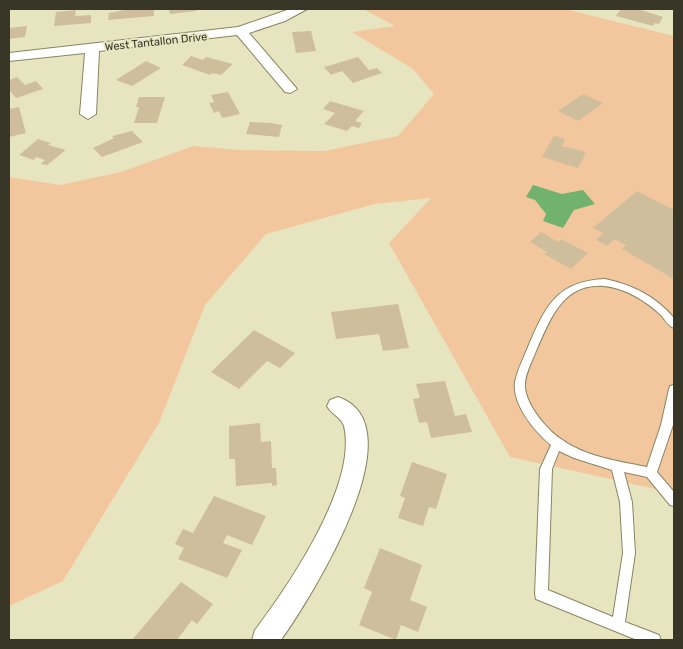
<svg xmlns="http://www.w3.org/2000/svg" width="683" height="649" font-family="Rubik,sans-serif">
<rect width="100%" height="100%" fill="#e7e5bf"/>
<path fill="#f3c79e" d="M363 9H565L674 36V493L510 457 389 243 431 198 375 204 266 234 205 305 159 423 63 581 9 606V177L60 185 121 172 193 146 241 150 324 151 398 136 434 94 413 69 352 32 395 26Z"/>
<path fill="#72b26f" d="M533 185 562 194 583 190 595 204 574 210 563 228 543 221 546 214 535 200 526 197Z"/>
<path fill="#cfbe9c" d="M130 9H154V16L108 20 109 13Z
M169 9H196V11L170 14Z
M621 9H638L663 17 659 24 655 23 653 26 616 16Z
M76 10 75 16 91 15V23L54 26 56 12Z
M27 26 25 37 9 39V28Z
M311 31 316 51 296 53 292 32Z
M191 56 203 60 206 57 233 64 221 75 212 73 210 75 182 65Z
M358 57 369 70 377 68 382 73 353 83 342 71 331 75 324 67Z
M146 61 161 68 132 86 116 80Z
M17 77 25 85 36 81 43 89 16 98 9 90V80Z
M228 92 240 114 222 118 219 111 214 113 209 103 214 102 211 95Z
M583 94 603 103 578 121 558 111Z
M139 97H165L157 123H134L139 107H136Z
M330 101 364 111 355 121 362 123 359 128 352 126 347 131 324 124 335 113 323 109Z
M19 107 26 133 9 137V109Z
M250 122 271 123 282 125 279 137 246 134Z
M132 131 143 142 102 157 93 148 114 138 112 136Z
M554 136 565 139 562 146 586 152 578 168 542 157Z
M38 139 51 143 48 145 66 150 47 165 41 164 45 160 36 157 34 160 19 155Z
M637 191 674 210V279L622 249 626 245 614 239 607 246 596 240 603 233 593 228Z
M541 232 558 242 561 239 588 253 571 269 544 254 547 252 530 242Z
M398 304 409 348 383 351 379 334 336 339 331 312Z
M254 330 295 353 280 368 267 361 239 389 211 372Z
M445 381 455 416 466 414 472 432 431 438 427 422 419 423 413 399 420 398 416 384Z
M260 423 261 442 271 441 272 468H276L277 485 272 486V483L236 486 235 459H229V426Z
M412 462 447 474 436 509 429 507 423 526 398 518 405 498 400 496Z
M214 496 266 516 252 545 227 535 223 543 242 550 227 578 178 559 184 548 175 544 183 529 193 533Z
M380 548 422 565 410 600 427 607 418 632 401 625 396 640 359 625 372 592 364 588Z
M181 582 213 604 197 624 192 620 177 640H132Z"/>
<g fill="none" stroke-linecap="round" stroke-linejoin="round">
<g stroke="#888562" stroke-width="2">
<path id="lane" d="M605 279C633 285 655 296 674 318V328C668 326 665 320 661 315 646 301 625 288 604 286 562 283 550 320 536 351 532 362 524 375 525 387 526 405 547 430 561 439 586 457 618 461 647 467L661 425 669 389 670 386 674 385V416L673 425 657 472 674 492V506L670 505 647 477 624 472 632 502 635 553 625 622 659 635 661 640H637L536 599 535 594 540 469 551 445C534 431 512 404 515 382 518 368 525 355 530 342 547 303 559 281 605 279ZM559 451 574 458 612 470 620 502 623 553 613 617 548 590 552 469Z"/>
</g>
<g stroke="#888562" stroke-width="2">
<path id="street" d="M290 9H307L285 21 249 33 297 89 290 93 285 92 237 35 99 51 96 114 88 119 80 114 85 53 9 61V53L238 27Z
M338 397C420 425 310 599 281 640H252L255 630C289 585 358 484 344 426 342 418 331 414 327 406L330 400Z"/>
</g>
<use href="#lane" fill="#fff" fill-rule="evenodd"/>
<use href="#street" fill="#fff" fill-rule="evenodd"/>
</g>
<g text-anchor="middle" dominant-baseline="central" stroke-width="4" stroke-linejoin="round" paint-order="stroke">
<g font-size="11" fill="#373627" stroke="#e7e5bf">
<text transform="translate(156 42) rotate(-6)">West Tantallon Drive</text>
</g>
</g>
<rect width="683" height="649" fill="none" stroke="#373627" stroke-width="20"/>
</svg>
